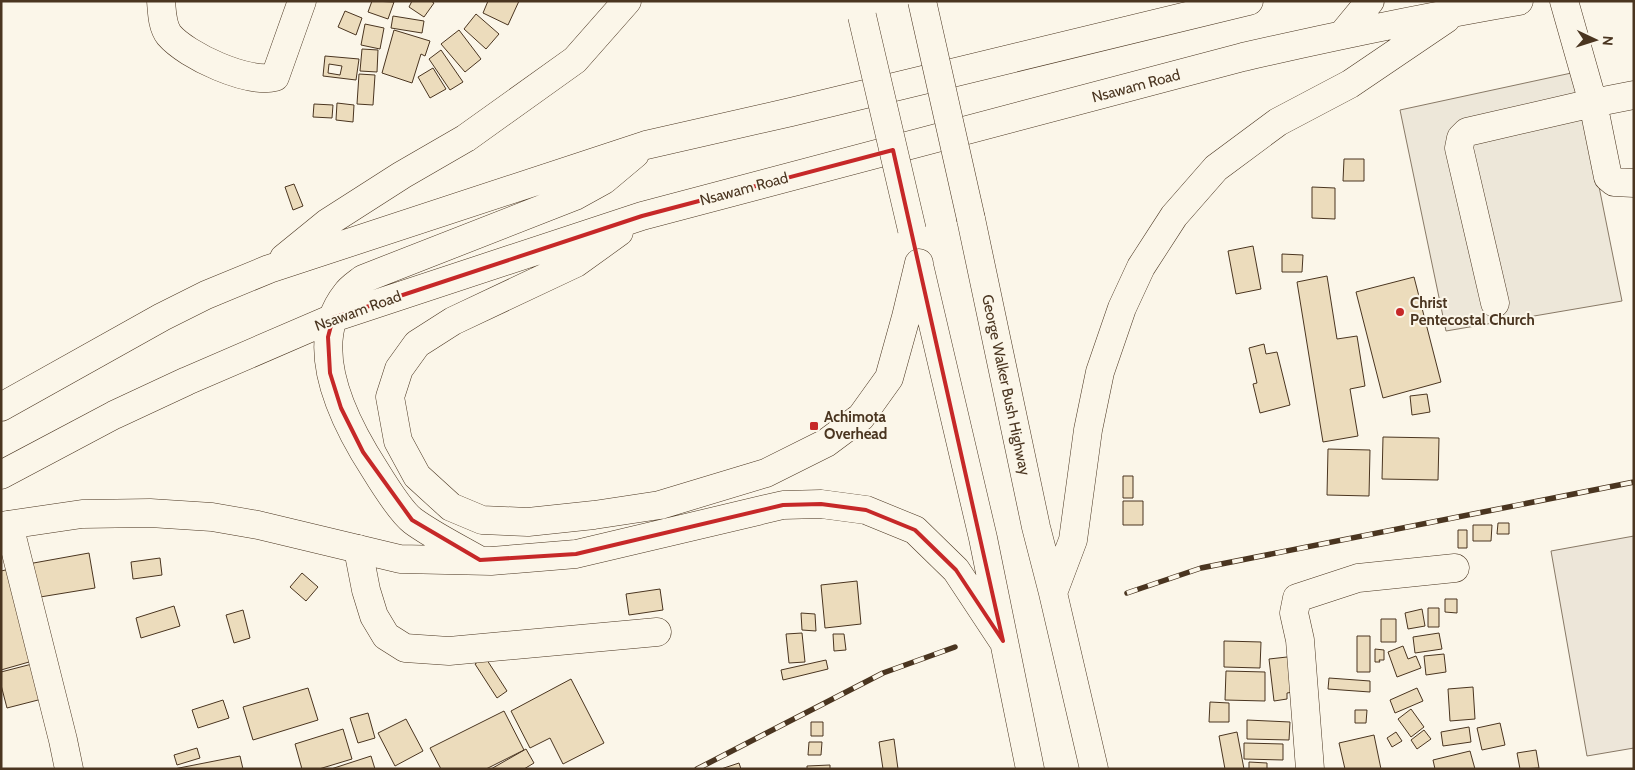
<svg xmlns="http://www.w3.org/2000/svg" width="1635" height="770" font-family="Cabin,sans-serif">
<rect width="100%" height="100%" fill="#fbf6e9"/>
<path fill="#ede6d9" stroke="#887966" d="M1634 536V748L1587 756 1551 551Z"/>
<path fill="#ede7d9" stroke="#887966" d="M1576 72 1622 301 1446 331 1400 110Z"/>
<path fill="#ecdcbc" stroke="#4a3520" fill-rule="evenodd" d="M372 1 394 2 388 19 368 12Z
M412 1H431L434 3 424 17 409 7Z
M488 1H519L508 25 483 13Z
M345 11 362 18 356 35 338 27Z
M476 14 499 34 486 49 464 29Z
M393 16 424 21 422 33 391 28Z
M365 24 384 28 380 49 361 45Z
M394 30 430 41 425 56 421 54 412 83 382 73Z
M459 30 481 59 465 72 441 44Z
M362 49 378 50 377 72 360 71Z
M441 50 463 82 450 90 429 59Z
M325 56 359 59 356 80 323 76ZM329 64 342 66 340 75 328 73Z
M433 68 446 89 430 98 418 77Z
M359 74 375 75 373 105 357 104Z
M337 103 354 105 353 122 336 120Z
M314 104 333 105 332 118 313 117Z
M1344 159H1364V181H1343Z
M294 184 303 206 293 210 285 187Z
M1312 187 1335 188V219L1312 218Z
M1253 246 1261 289 1236 294 1228 251Z
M1282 254 1303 255 1302 272H1282Z
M1327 276 1337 339 1357 336 1365 386 1350 389 1358 436 1323 442 1297 282Z
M1414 277 1441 382 1383 398 1356 292Z
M1264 344 1266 354 1277 352 1290 405 1260 413 1253 384 1257 383 1249 348Z
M1427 394 1430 412 1412 415 1410 396Z
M1383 437 1439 438 1438 480 1382 479Z
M1328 449 1370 450 1369 496 1327 495Z
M1123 476H1133V498H1123Z
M1123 501H1143V525H1123Z
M1498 523H1509V534H1497Z
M1473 525H1492L1491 541H1473Z
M1458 530H1467V548H1458Z
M89 553 95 588 34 598 28 564Z
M160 558 162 575 133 579 131 562Z
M10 569 36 660 1 670V571Z
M302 573 318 587 306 601 290 587Z
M857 581 861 624 825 628 821 585Z
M660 589 663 610 629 615 626 594Z
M1445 599H1457V613L1445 612Z
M174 606 180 626 141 638 136 618Z
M1428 608H1439V627H1428Z
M1422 609 1425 626 1408 629 1405 613Z
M243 610 250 638 234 643 226 615Z
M801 613 815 614 816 631 802 630Z
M1381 619H1396V642H1381Z
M802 633 805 662 789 663 786 634Z
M1439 633 1442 649 1415 653 1413 637Z
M833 634H844L846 650 834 651Z
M1357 636H1370V672H1357Z
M1224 641 1261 642 1260 668 1224 667Z
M1403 646 1408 659 1416 656 1421 668 1397 677 1388 652Z
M1375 649 1384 650V660H1379L1380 662H1375Z
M1444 654 1446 672 1426 675 1424 656Z
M1296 656 1300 691 1287 693V699L1274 701 1269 659Z
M485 657 507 691 497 698 475 664Z
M826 660 828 669 783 680 781 670Z
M32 664 42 699 7 708 1 685V672Z
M1226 671 1265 672V701L1225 700Z
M1329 678 1370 681V692L1328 689Z
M571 679 604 743 563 764 550 738 530 748 511 711Z
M1473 687 1475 719 1450 721 1448 689Z
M308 688 318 720 253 740 243 707Z
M1417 688 1423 701 1395 713 1390 700Z
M223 700 229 718 198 728 192 710Z
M1210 702 1229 703V722H1209Z
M1411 709 1424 727 1411 737 1398 719Z
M1355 710H1367L1366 723H1355Z
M504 711 524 750 486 769H441L430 748Z
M368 713 375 738 358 743 350 718Z
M406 719 423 751 395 766 378 733Z
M1247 720 1290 722 1289 740 1247 739Z
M811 722H823V736H811Z
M1500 723 1505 745 1482 750 1477 728Z
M1469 727 1471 742 1443 746 1441 732Z
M343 729 352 759 319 769H302L295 744Z
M1424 730 1431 739 1417 749 1411 740Z
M1237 732 1244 769H1225L1219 736Z
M1396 732 1402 741 1392 747 1387 738Z
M1374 735 1381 769H1345L1339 743Z
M894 739 898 769H883L879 742Z
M809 742H822L821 755H808Z
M1244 743 1283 744V760L1244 759Z
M197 748 200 758 177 765 174 755Z
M526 749 534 763 524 769H491Z
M1536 750 1539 768 1520 769 1517 753Z
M1470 751 1475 769H1435L1433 760Z
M240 756 243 769H174Z
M371 756 375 769H331Z
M1249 762 1267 763V769H1249Z
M739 763 741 769H721Z
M830 765V769H807V766Z"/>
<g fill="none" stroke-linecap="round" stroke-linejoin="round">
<g stroke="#4a3520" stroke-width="29">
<path id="minor" d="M161 1C162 12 162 26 169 35 187 56 248 84 275 77L302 1
M1564 1 1593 103 1634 95
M1495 303 1459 148 1461 138 1467 132 1593 103 1608 177 1614 182 1634 183
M9 525 63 740 69 769
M358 549 366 590 374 616 386 636 405 648 449 651 657 632
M1310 769 1300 640 1294 613 1297 598 1358 578 1455 568"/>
</g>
<g stroke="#4a3520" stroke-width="29">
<path id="highway" d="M1342 35 1370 1
M971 219 1036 527 1053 593 1094 769
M619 232 576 263 453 321 417 344 399 369 390 397 398 441 417 476 451 507 482 520 528 522 594 515 660 505 766 473 826 443 861 417 889 378 906 317 919 263
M284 258 327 223 402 175 466 138 575 60 627 1
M920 269 983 538 1030 769
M1 407 162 317 206 295 269 269 646 145 791 112 1249 1
M1 475 114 415 187 381 333 318 642 216 1243 57C1335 36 1426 17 1519 1
M1 526 82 514 150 513 212 517 258 525 400 559 491 561 576 554 783 505 821 504 866 510 915 530 956 570 1003 641
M479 560C458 548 432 535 413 521 401 512 383 483 375 470 344 422 305 346 346 294 350 288 358 283 363 279L575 196 604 180 635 154
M1053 593 1073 540 1088 430 1100 372 1122 308 1141 267 1174 216 1216 168 1278 122 1350 84 1446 19"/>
</g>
<use href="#minor" stroke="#fbf6e9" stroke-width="28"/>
<use href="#highway" stroke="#fbf6e9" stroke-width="28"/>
<g stroke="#4a3520" stroke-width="5.5">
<path id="rail" d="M1127 593 1201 568 1634 482
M697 769 883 673 955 647"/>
</g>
<use href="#rail" stroke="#fbf6e9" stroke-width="4" stroke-dasharray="11" stroke-linecap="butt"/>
<g stroke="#4a3520" stroke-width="29" stroke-linecap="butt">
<path id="highway-bridge" d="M922 1 971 219
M862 16 912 230"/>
</g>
<use href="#highway-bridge" stroke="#fbf6e9" stroke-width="28"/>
</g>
<path fill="none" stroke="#c62828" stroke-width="4" stroke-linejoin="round" d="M893 150 1003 641 956 570 915 530 866 510 821 504 783 505 576 554 480 560 412 520 363 452 341 408 330 373 328 337 333 318 642 216Z"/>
<g fill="#c62828" stroke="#fbf6e9" stroke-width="2">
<circle cx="1400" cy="312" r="5"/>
<rect x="809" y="421" width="10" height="10" rx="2.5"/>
</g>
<g text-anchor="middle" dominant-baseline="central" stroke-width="4" stroke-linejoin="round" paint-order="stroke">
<g font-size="15" fill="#4a3520" stroke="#fbf6e9">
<text transform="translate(1136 86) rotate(-15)">Nsawam Road</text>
<text transform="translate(744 189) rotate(-15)">Nsawam Road</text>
<text transform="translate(358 311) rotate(-20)">Nsawam Road</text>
<text transform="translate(1006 385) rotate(78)">George Walker Bush Highway</text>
</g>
<g font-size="15" font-weight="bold" fill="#4a3520" stroke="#fbf6e9" text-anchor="start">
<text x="1410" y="303">Christ<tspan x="1410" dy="17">Pentecostal Church</tspan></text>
<text x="824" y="417">Achimota<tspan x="824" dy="17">Overhead</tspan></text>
</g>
</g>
<rect width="1635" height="770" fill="none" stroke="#4a3520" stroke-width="5"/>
<g transform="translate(1595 40) rotate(94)" stroke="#fbf6e9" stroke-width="4" paint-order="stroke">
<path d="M0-4L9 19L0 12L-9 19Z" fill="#4a3520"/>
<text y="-8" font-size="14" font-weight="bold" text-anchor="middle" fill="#4a3520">N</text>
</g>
</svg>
